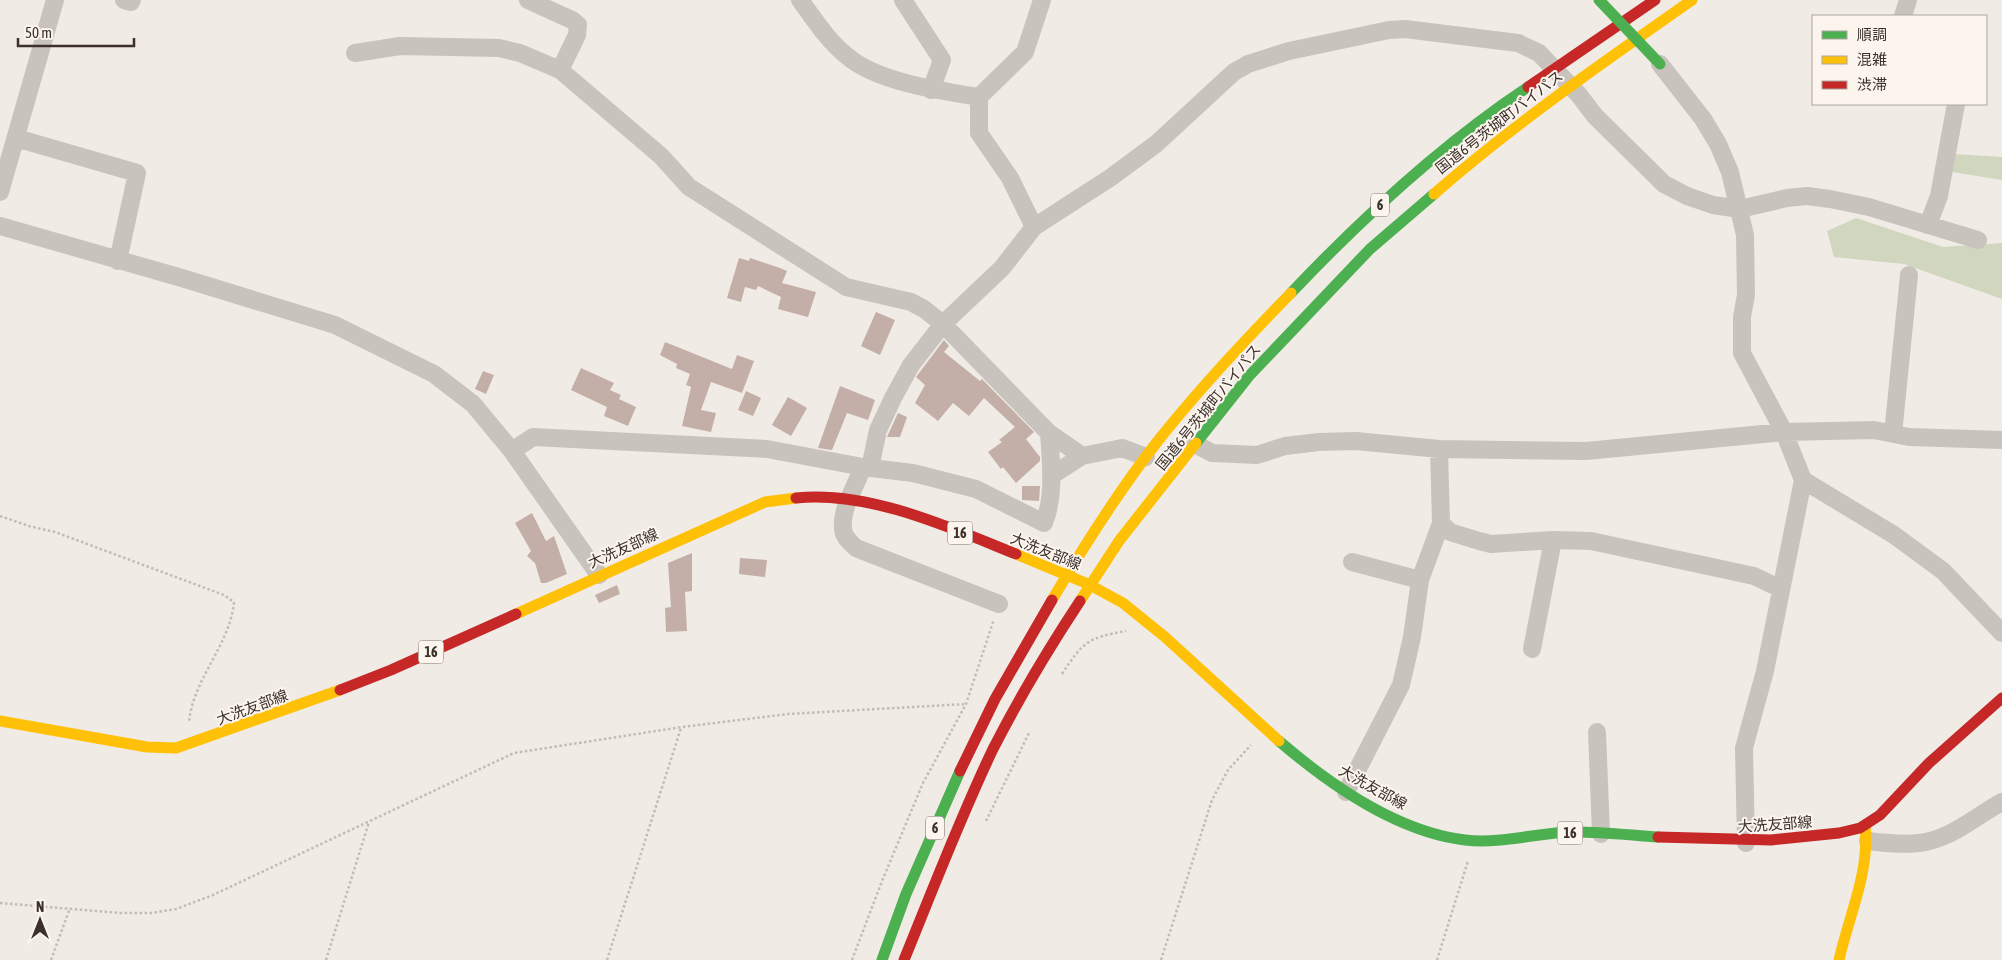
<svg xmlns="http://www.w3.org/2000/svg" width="2002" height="960" font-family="'Asap Condensed','Noto Sans JP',sans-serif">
<rect width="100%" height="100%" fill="#f0ebe5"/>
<path fill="#d1d6bf" d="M1954 154 2002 157V180L1952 172Z
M1856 218 1943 247 2002 243V299L1904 264 1834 257 1827 231Z"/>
<path fill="#c3afa7" d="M739 258 749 261 750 258 780 268 787 271 782 283 816 292 808 317 778 309 781 297 758 286 756 290 745 287 741 302 727 298Z
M876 312 895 320 880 355 861 346Z
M944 340 949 346 944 352 980 381 982 379 1034 432 1026 439 1040 457V461L1016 483 1003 467 1001 469 988 452 1002 442 999 440 1015 427 984 398 969 416 953 403 938 421 915 403 925 385 916 377Z
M665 342 732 369 737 355 754 361 742 393 711 382 701 410 716 413 711 432 682 426 691 387 686 385 690 374 676 368 677 364 660 355Z
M581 368 614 383 610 390 621 395 619 399 636 407 628 426 604 416 607 407 571 390Z
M483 371 494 375 486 394 475 389Z
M840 386 875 400 868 420 847 413 832 450 818 448Z
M746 391 761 398 753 416 738 410Z
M788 397 807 408 791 436 772 425Z
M898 413 907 417 900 437H887Z
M1022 486H1040L1039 501 1022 500Z
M532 513 546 541 554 536 567 574 546 583H541L535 563 527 556 531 551 515 523Z
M692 553V591L685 592 687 631 666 632 665 608 671 607 668 563Z
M740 558 767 560 765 577 739 574Z
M617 585 620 594 599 603 595 595Z"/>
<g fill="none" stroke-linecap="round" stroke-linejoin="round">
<path stroke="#c2bbb6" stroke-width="2.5" stroke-dasharray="2.5 2.5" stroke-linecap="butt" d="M0 516 29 526 55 532 224 595 234 602C230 645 193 679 189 722
M1062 674C1083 642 1087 638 1126 631
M986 821 1030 731
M0 903 120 913H151L176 909 213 895 514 753 682 727 788 714 966 704
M51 960 70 908
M326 960 369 822
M607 960 681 728
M852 960 882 881 923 783 966 704 994 619
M1161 960 1212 800 1228 770 1251 745
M1437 960 1468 861"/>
<path stroke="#c9c3be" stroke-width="18" d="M124 0 131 2 132 0
M528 0 572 20 578 25 577 35 560 70
M800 0C814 19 828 41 847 56 877 82 941 91 979 97
M903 0 942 60 931 90
M1903 16 1908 0
M355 53 400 46 499 48 520 53 560 70 661 156 689 187 846 287 911 302 924 309 943 324 1049 433C1051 463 1055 495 1044 523L976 489 913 473 863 467 767 449 533 437 512 451
M1660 64 1703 119 1718 144 1730 172 1745 235 1746 295 1742 317V353L1784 432 1803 480 1765 671 1744 748 1746 843
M16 138 137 173 118 261
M0 192 55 0
M1928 225 1939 196 1956 104
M0 226 182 278 335 325 434 374 473 404 512 451 599 575
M1034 227 1010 178 979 133V97L1025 52 1042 0
M1049 433 1082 456
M1893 434 1909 275
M1195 444 1212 453 1257 455 1285 446 1319 442 1356 441 1439 449 1586 451 1784 432 1874 430 1909 437 2002 440
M863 467C856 485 841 509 843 528 843 537 850 542 856 548L999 604
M870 468 878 430 893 398 911 365 943 324 1002 268 1034 227 1110 178 1156 144 1234 72 1248 64 1289 51 1389 30 1405 29 1518 43 1539 53 1579 95 1595 116 1664 184 1687 196 1713 205 1740 209 1787 198 1807 196 1830 199 1869 207 1978 240
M1051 476 1082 456 1122 448 1146 457
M1803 480 1894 535 1943 571 2002 633
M1441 523 1450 532 1479 541 1491 544 1553 540 1591 541 1754 576 1781 589
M1352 562 1420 580
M1532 649 1553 540
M1597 732 1601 834
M1346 792 1401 685 1412 637 1420 580 1441 523 1439 449
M1868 841C1885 843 1902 845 1919 843 1950 840 1976 816 2002 802"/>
<path stroke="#4caf50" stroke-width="11" d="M1291 293C1363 217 1441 145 1528 87
M1196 443 1249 376 1370 249 1434 194
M1279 741C1329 784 1398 832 1465 840 1499 844 1533 834 1567 832 1597 831 1628 835 1658 837
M882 960 906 894 960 771"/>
<path stroke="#ffc107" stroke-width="11" d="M1434 194C1515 123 1604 62 1692 0
M1016 554 1088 584 1123 603 1165 637 1279 741
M1052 600C1084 546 1118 492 1157 442 1198 390 1244 341 1291 293
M1080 601 1119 541 1196 443
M516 614 765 502 796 498
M0 721 147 747 176 748 340 690
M1839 960C1849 915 1870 872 1865 826"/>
<path stroke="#c62828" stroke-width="11" d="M1528 87 1655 0
M796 498C868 490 951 528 1016 554
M340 690 391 670 516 614
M960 771 995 699 1052 600
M1658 837 1771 840 1839 833 1860 828 1880 815 1929 763 2002 698
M904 960C933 889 960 818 993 749 1019 698 1049 648 1080 601"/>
<path stroke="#4caf50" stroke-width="11" d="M1599 0 1660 64"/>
</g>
<g text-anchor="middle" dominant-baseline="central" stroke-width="4" stroke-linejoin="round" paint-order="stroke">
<g fill="#fbf5ee" stroke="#756b66" stroke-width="1">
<rect x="1371" y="193.5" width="18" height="23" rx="4"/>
<rect x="947.5" y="521.5" width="25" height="23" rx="4"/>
<rect x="418.5" y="640.5" width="25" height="23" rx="4"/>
<rect x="926" y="816.5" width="18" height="23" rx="4"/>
<rect x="1557.5" y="821.5" width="25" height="23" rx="4"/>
</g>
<g font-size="14" font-weight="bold" fill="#3b302b">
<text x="1380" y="205">6</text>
<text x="960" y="533">16</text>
<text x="431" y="652">16</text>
<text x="935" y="828">6</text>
<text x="1570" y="833">16</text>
</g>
<g font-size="15" fill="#3b302b" stroke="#fbf5ee">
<text transform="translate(1499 122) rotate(-38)">国道6号茨城町バイパス</text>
<text transform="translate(1208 407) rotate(-51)">国道6号茨城町バイパス</text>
<text transform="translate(623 548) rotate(-24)">大洗友部線</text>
<text transform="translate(1046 551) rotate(22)">大洗友部線</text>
<text transform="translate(252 707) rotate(-20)">大洗友部線</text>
<text transform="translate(1373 787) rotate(29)">大洗友部線</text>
<text transform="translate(1775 824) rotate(-4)">大洗友部線</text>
</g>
</g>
<rect x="1812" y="15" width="175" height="90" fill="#fbf5ee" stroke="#aea6a0"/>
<rect x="1822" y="31" width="25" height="8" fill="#4caf50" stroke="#aea6a0"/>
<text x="1857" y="40" font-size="15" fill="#3b302b">順調</text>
<rect x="1822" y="56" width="25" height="8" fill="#ffc107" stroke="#aea6a0"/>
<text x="1857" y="65" font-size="15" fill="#3b302b">混雑</text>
<rect x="1822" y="81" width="25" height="8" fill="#c62828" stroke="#aea6a0"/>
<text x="1857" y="90" font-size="15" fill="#3b302b">渋滞</text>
<g transform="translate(40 920)" stroke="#fbf5ee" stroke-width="4" paint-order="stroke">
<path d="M0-4L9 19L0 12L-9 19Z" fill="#3b302b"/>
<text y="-8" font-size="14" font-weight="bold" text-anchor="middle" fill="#3b302b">N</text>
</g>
<path d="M18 38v8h116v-8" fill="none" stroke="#3b302b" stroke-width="2.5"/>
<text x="25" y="38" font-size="15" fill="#3b302b" stroke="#fbf5ee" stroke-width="4" paint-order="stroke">50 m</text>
</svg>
